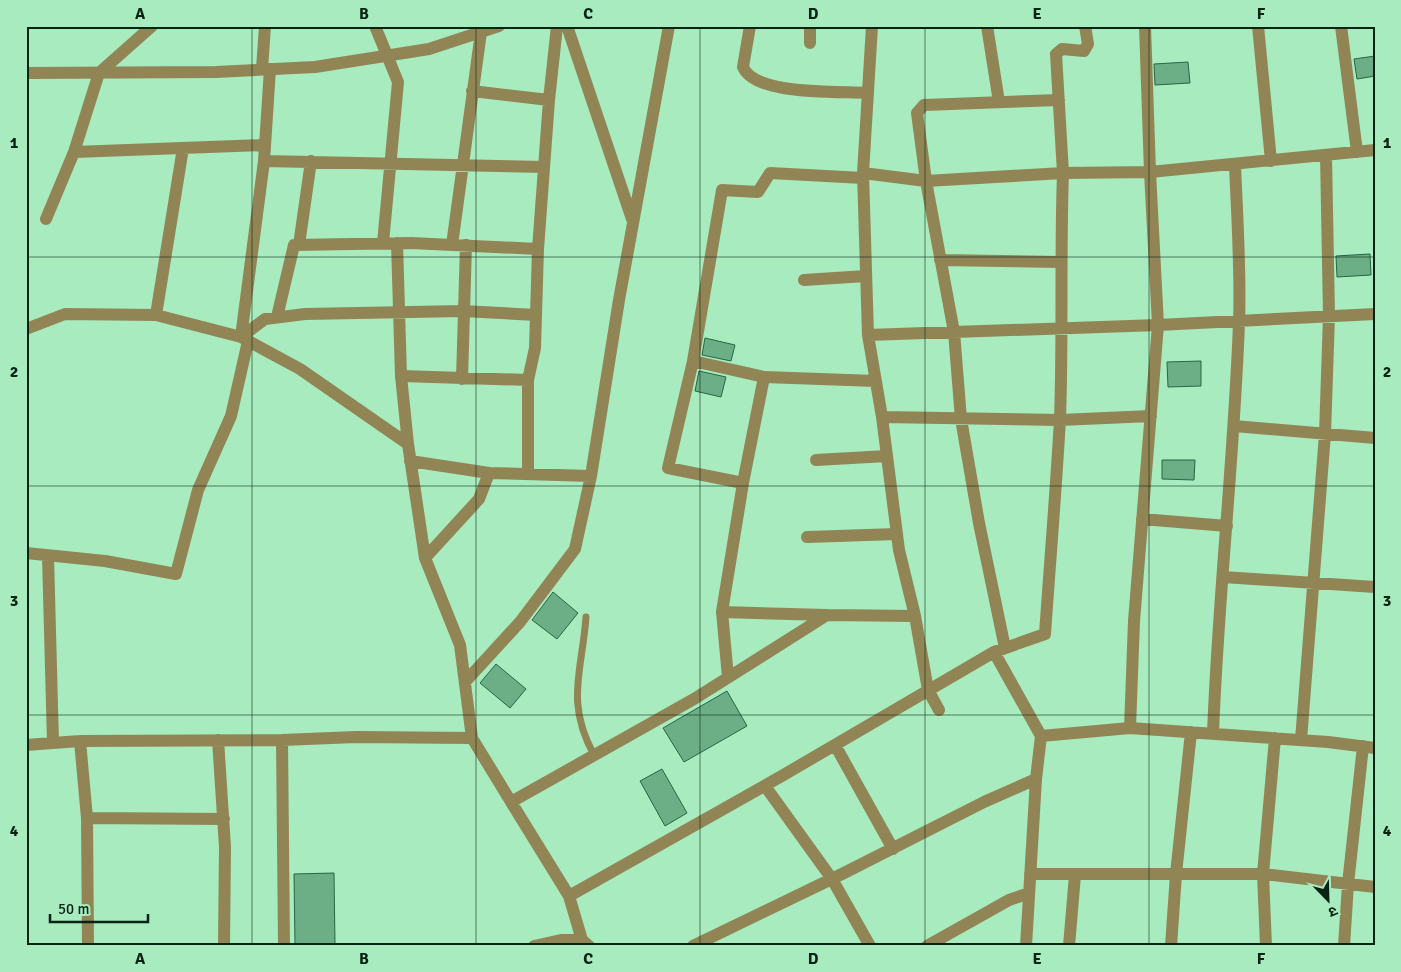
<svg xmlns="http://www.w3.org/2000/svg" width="1401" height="972" font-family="Signika,'Noto Sans Devanagari',sans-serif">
<rect width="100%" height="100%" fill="#a7ebbf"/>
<path fill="#6cae85" stroke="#246742" d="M1375 56V76L1357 79 1354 59Z
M1188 62 1190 83 1155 85 1154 64Z
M1370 254 1371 275 1337 277 1336 256Z
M705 338 735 345 731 361 702 355Z
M1201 361V386L1168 387 1167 362Z
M699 371 726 377 721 397 695 391Z
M1162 460H1195L1194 480 1162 479Z
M553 592 578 613 557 639 532 620Z
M496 664 526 689 510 708 480 683Z
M727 691 747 726 684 762 663 728Z
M662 769 687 813 665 826 640 781Z
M334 873 335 946H295L294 874Z"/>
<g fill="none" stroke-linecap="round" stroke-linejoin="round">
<path stroke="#918556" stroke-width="7" d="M586 617C582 672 565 702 594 755"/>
<path stroke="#918556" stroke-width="12" d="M152 26 99 73 74 152 265 145
M375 26 398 82 383 243
M567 26 632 219
M750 26 743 67C755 96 839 91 868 93
M987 26 999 102
M1085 26 1088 44 1084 51 1062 49 1056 54 1063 173 1150 172 1375 150
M1145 26 1150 172 1158 325 1375 314
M1258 26 1271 161
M1341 26 1357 152
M810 43V26
M262 69 265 26
M270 69 264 161 544 167
M472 91 549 100
M863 173 926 181 917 113 924 105 1059 100
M46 219 74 152
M397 243 401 376 408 444
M299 245 311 161
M452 245 481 32
M940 260 1060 262
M804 280 866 276
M156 315 183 148
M277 317 294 245 411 243 538 249
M26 329 65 314 156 315 241 337 300 369 408 444 425 558
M868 335 882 417 1060 420 1151 416
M241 337 265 319 305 314 463 311 536 315
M241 337 264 161
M693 361 668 468 743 483
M401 376 528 380
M764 377 876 381
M462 379 466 245
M882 417 899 550 915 616
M1234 426 1375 438
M816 460 887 456
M410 461 489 473
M528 474V380L535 348 538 249 549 100 557 26
M1142 519 1227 526
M807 537 897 534
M26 553 105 561 176 574 198 490 231 416 248 341
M48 556 53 743
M1223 577 1375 587
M722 612 743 483 764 377 693 361 722 190 758 192 770 173 863 178
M994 652 1045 634C1050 562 1056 490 1060 419 1063 337 1060 255 1063 173L926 181 954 332 961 419 979 523 1005 648
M728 677 722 612 827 615
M465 682 520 622 575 549 591 476
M1130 728 1328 742 1375 748
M1213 734C1218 597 1234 460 1239 323 1241 270 1237 217 1235 164
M218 740 225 847 224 946
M282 740 284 946
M1301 740 1325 434 1329 316 1326 155
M80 741 87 818 88 946
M26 745 80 741 282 740 356 737 472 738
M835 745 893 849
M765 786 832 879 870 946
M511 802 472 738 460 645 425 558 479 499 489 473 591 476 619 300 669 26
M87 818 224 819
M1030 874H1263L1375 887
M569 896 511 802 694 699 827 615 915 616 928 690 939 710
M582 940 569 896 780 777 994 652 1041 736
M693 946 844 873 984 802 1036 779 1041 736 1130 728 1134 621 1158 325 868 335 863 173 872 26
M927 946 1009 900 1029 893
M1026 946 1036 779
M1069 946 1075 875
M1171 946 1176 874 1191 732
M1266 946 1263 874 1275 738
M1344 946 1348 884 1363 746"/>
<path stroke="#918556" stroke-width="12" d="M26 73 216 72 315 67 429 49 499 26
M534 946 561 940H582L589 946"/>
</g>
<path fill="none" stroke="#072313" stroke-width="1" stroke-opacity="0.55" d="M252 26V946M476 26V946M700 26V946M925 26V946M1149 26V946M26 257H1375M26 486H1375M26 715H1375"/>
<rect width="1401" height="972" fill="none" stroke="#a7ebbf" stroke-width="55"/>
<g transform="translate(1328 900) rotate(157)" stroke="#a7ebbf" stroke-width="4" paint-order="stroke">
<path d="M0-4L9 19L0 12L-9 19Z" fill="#072313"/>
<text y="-8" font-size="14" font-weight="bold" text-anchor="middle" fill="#072313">उ</text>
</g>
<path d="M50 914v8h98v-8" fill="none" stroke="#072313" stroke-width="2.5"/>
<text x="58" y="914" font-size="15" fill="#072313" stroke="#a7ebbf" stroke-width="4" paint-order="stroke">50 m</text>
<rect x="28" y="28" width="1346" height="916" fill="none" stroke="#072313" stroke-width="2"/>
<g font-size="16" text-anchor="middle" font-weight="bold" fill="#072313">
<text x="140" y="19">A</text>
<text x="364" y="19">B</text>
<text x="588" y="19">C</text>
<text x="813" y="19">D</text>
<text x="1037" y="19">E</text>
<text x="1261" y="19">F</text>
<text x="14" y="148">1</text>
<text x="1387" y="148">1</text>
<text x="14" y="377">2</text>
<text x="1387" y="377">2</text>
<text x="14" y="606">3</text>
<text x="1387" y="606">3</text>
<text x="14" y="836">4</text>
<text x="1387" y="836">4</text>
<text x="140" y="964">A</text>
<text x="364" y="964">B</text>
<text x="588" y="964">C</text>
<text x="813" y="964">D</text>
<text x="1037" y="964">E</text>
<text x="1261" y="964">F</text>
</g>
</svg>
